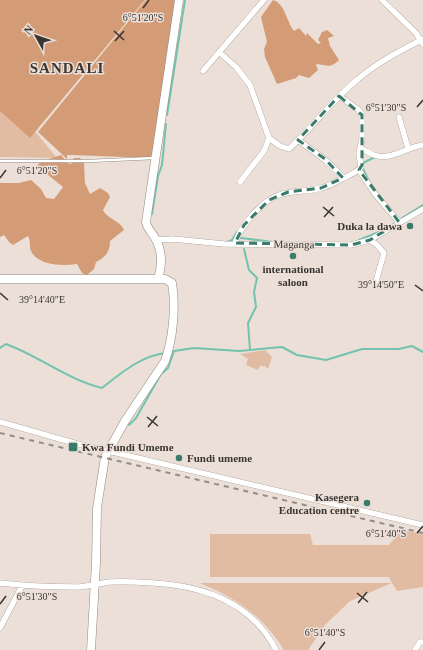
<svg xmlns="http://www.w3.org/2000/svg" width="423" height="650" font-family="Georgia,serif">
<rect width="100%" height="100%" fill="#ebdfd7"/>
<path fill="#e1bca3" d="M0 89 57 158 0 157Z
M265 350 272 357 268 369 265 366H260L258 370 246 365 248 359 240 354Z
M401 530 423 534V587L397 591 392 583 350 601 325 625 308 650H284C262 615 237 599 200 583H392L389 577H210V534H310L313 545H389Z"/>
<path fill="#d49c76" d="M0 0H145L30 138 0 111Z
M146 0H176L153 151 150 158 73 155H67V159L38 132Z
M273 0C285 3 287 23 294 31L299 28 306 36 307 33 318 44 321 43 318 40 322 32 327 30 334 36 328 38 330 46 339 60C330 69 327 65 316 64L318 70 309 78 299 75 296 78 277 84 265 57 264 49 267 42 261 17Z
M61 155 68 163 71 164 74 158H80L84 163 85 183 90 194 100 188 108 193 110 197 103 210C107 219 120 220 124 230L110 241C110 251 106 257 96 262L94 269 87 275 82 273 77 264C64 266 38 266 31 251 29 247 31 241 28 236L13 245 9 242 4 235 0 237V183H19L31 180 41 189 46 198 54 199 63 187 37 166 40 162Z"/>
<g fill="none" stroke-linecap="round" stroke-linejoin="round">
<path stroke="#73c3ae" stroke-width="2" d="M167 115 185 0
M370 183 362 167 363 163 375 157
M152 214 158 176 162 165 166 124
M402 218 423 205
M240 236 241 238 273 242
M359 240 379 232
M227 242 232 240 237 232 239 233
M244 249 249 270 257 278 254 292 256 307 248 323 250 350
M0 348 6 344C39 356 68 380 102 388 121 373 141 356 165 353
M129 425 136 418 161 374 168 368 174 351 194 348 239 351 282 347 297 355 326 360 362 349H399L412 346 423 352"/>
<g stroke="#948982" stroke-width="3.5">
<path id="lane" d="M0 161H89L154 158"/>
</g>
<g stroke="#948982" stroke-width="6">
<path id="street" d="M382 0 416 33 423 44
M219 52 236 67 250 85 269 138 264 151 240 182
M203 71 264 0
M399 117 408 148
M269 138 280 146 289 149C313 127 332 100 358 79 378 62 400 51 423 39
M298 140C314 152 331 162 343 178
M360 148C365 150 369 153 374 155 391 161 407 147 423 145
M359 170 375 194 399 222
M156 240 173 239 224 244 351 245 370 240 423 209
M370 240 377 245 384 253 375 285
M235 243C241 226 261 201 279 195 293 190 308 192 321 188 330 186 336 181 344 178 351 174 356 173 361 167L359 154 362 139V115L359 110 339 96
M0 422 74 443 423 525
M0 583C26 586 52 587 79 587 89 586 99 584 109 582 124 581 139 582 154 583 204 586 252 603 276 650
M0 628 22 586
M415 650 420 642H423"/>
</g>
<g stroke="#948982" stroke-width="9">
<path id="secondary" d="M0 279H165L172 283C176 307 173 339 165 361L125 421 105 457 97 508 96 563 91 650
M158 279C162 265 163 252 155 238 152 232 147 229 146 222L179 0"/>
</g>
<use href="#lane" stroke="#fff" stroke-width="2.5"/>
<use href="#street" stroke="#fff" stroke-width="5.5"/>
<use href="#secondary" stroke="#fff" stroke-width="8"/>
<path stroke="#958c87" stroke-width="2" stroke-dasharray="5 5" stroke-linecap="butt" d="M0 433 423 533"/>
</g>
<path fill="none" stroke="#3a7b6b" stroke-width="3" stroke-dasharray="8 5" stroke-linejoin="round" d="M339 96 362 115V165L359 170 399 222 370 240 351 245 235 243 244 225 269 200 288 192 321 188 343 178 325 159 298 140Z"/>
<path fill="none" stroke="#3a3532" stroke-width="1.5" d="M143 8 149 0M114 31 124 40M115 41 124 31M417 107 423 100M0 178 6 170M323 207 334 216M324 217 333 207M415 285 423 291M0 293 8 300M147 417 158 426M148 427 157 416M417 533 423 526M357 593 368 602M358 603 367 592M0 604 6 596M319 650 325 642"/>
<g fill="#3a7b6b" stroke="#ebdfd7" stroke-width="1.5">
<circle cx="410" cy="226" r="4"/>
<circle cx="293" cy="256" r="4"/>
<rect x="68" y="442" width="10" height="10" rx="2"/>
<circle cx="179" cy="458" r="4"/>
<circle cx="367" cy="503" r="4"/>
</g>
<g text-anchor="middle" dominant-baseline="central" stroke-width="3" stroke-linejoin="round" paint-order="stroke">
<g font-size="11" font-weight="bold" fill="#3a3532" stroke="#ebdfd7" text-anchor="end">
<text x="402" y="226">Duka la dawa</text>
<text x="293" y="269" text-anchor="middle">international<tspan x="293" dy="13">saloon</tspan></text>
<text x="82" y="447" text-anchor="start">Kwa Fundi Umeme</text>
<text x="187" y="458" text-anchor="start">Fundi umeme</text>
<text x="359" y="497">Kasegera<tspan x="359" dy="13">Education centre</tspan></text>
</g>
<g font-size="11" fill="#3a3532" stroke="#ebdfd7">
<text transform="translate(294 244) rotate(1)">Maganga</text>
</g>
<g font-size="15" font-weight="bold" letter-spacing="1" fill="#3a3532" stroke="#ebdfd7">
<text x="67" y="68">SANDALI</text>
</g>
</g>
<g font-size="10" text-anchor="middle" fill="#3a3532" stroke="#ebdfd7" stroke-width="3" stroke-linejoin="round" paint-order="stroke">
<text x="143" y="21">6°51'20"S</text>
<text x="386" y="111">6°51'30"S</text>
<text x="37" y="174">6°51'20"S</text>
<text x="381" y="288">39°14'50"E</text>
<text x="42" y="303">39°14'40"E</text>
<text x="386" y="537">6°51'40"S</text>
<text x="37" y="600">6°51'30"S</text>
<text x="325" y="636">6°51'40"S</text>
</g>
<g transform="translate(36 36) rotate(310)" stroke="#ebdfd7" stroke-width="3" paint-order="stroke">
<path d="M0-3L7 15L0 10L-7 15Z" fill="#3a3532"/>
<text y="-6" font-size="11" font-weight="bold" text-anchor="middle" fill="#3a3532">N</text>
</g>
</svg>
